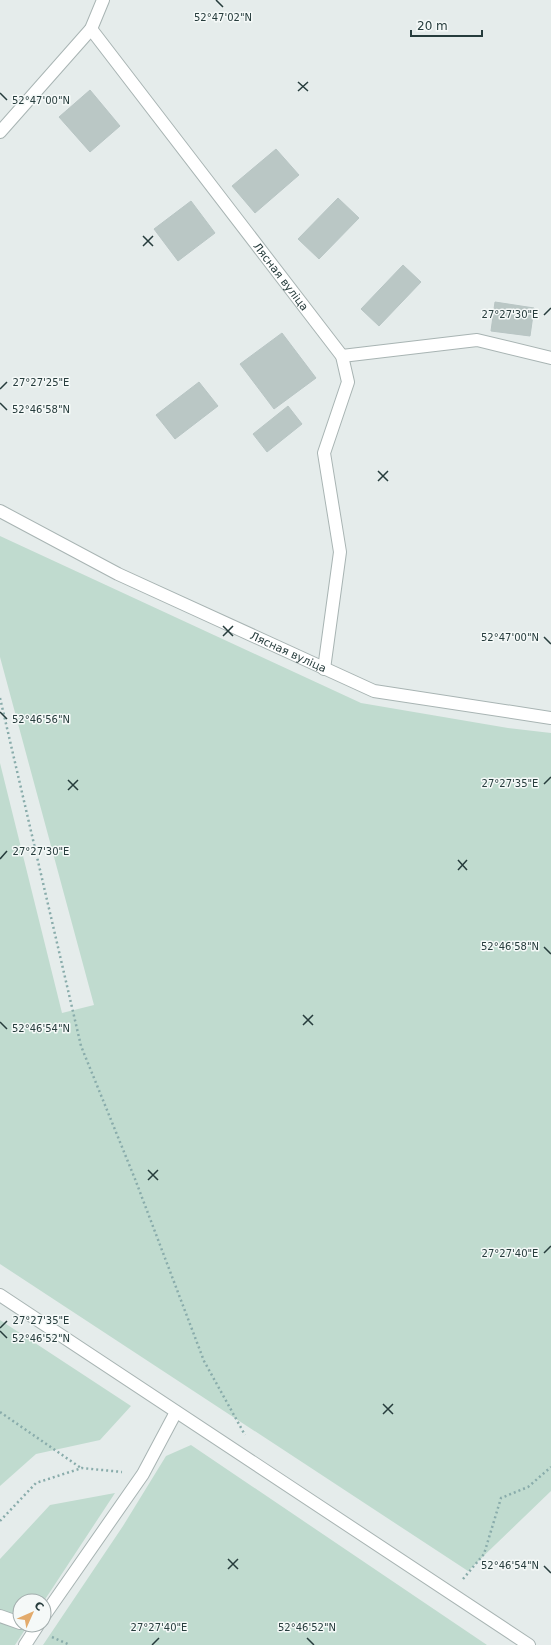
<svg xmlns="http://www.w3.org/2000/svg" width="551" height="1645" font-family="'DejaVu Sans',sans-serif">
<rect width="100%" height="100%" fill="#e5eceb"/>
<path fill="#c0dbcf" d="M0 536 361 703 508 728 551 733V1491L468 1571 0 1264V763L62 1013 94 1005 0 657Z
M0 1320 131 1406 100 1440 36 1454 0 1486Z
M191 1445 487 1645H43L123 1526 166 1456Z
M115 1493 44 1601H20V1625H28L15 1645H0V1559L50 1505Z"/>
<path fill="#bac7c5" stroke="#b8c5c4" d="M90 90 120 126 90 152 59 117Z
M276 149 299 175 255 213 232 186Z
M338 198 359 218 319 259 298 239Z
M191 201 215 233 178 261 154 229Z
M403 265 421 282 379 326 361 309Z
M495 302 534 308 530 336 491 331Z
M282 333 316 378 274 409 240 364Z
M199 382 218 406 175 439 156 415Z
M288 406 302 424 267 452 253 434Z"/>
<g fill="none" stroke-linecap="round" stroke-linejoin="round">
<g stroke="#a8b4b3" stroke-width="14">
<g id="minor">
<path id="s1" d="M91 29 342 356 348 382 324 453 340 552 324 669"/>
<path d="M0 132 91 29 103 0"/>
<path d="M342 356 477 340 551 358"/>
<path id="s2" d="M0 511 118 574 374 691 551 718"/>
<path d="M0 1295 529 1645"/>
<path d="M0 1616 20 1623"/>
<path d="M44 1616 143 1474 176 1412"/>
<path d="M25 1645 38 1625"/>
</g>
</g>
<path stroke="#89acab" stroke-width="2.5" stroke-dasharray="2 3" stroke-linecap="butt" d="M0 698 81 1046 135 1179 204 1361 245 1435
M0 1412 81 1468
M0 1521 36 1483 82 1468 122 1472
M463 1579 484 1554 501 1498 528 1487 551 1467
M52 1637 70 1645"/>
<use href="#minor" stroke="#fff" stroke-width="12"/>
</g>
<path fill="none" stroke="#263c3c" stroke-width="1.5" d="M216 0 223 7M298 82 308 91M298 91 308 82M0 93 7 100M143 236 153 246M143 246 153 236M544 315 551 308M0 389 7 382M0 403 7 410M378 471 388 481M378 481 388 471M223 626 233 636M223 636 233 626M544 637 551 644M0 712 7 719M68 780 78 790M544 784 551 777M68 790 78 780M0 859 7 851M458 860 467 870M458 870 467 860M544 947 551 954M303 1015 313 1025M0 1022 7 1029M303 1025 313 1015M148 1170 158 1180M148 1180 158 1170M544 1253 551 1246M0 1328 7 1321M0 1331 7 1338M383 1404 393 1414M383 1414 393 1404M228 1559 238 1569M544 1566 551 1573M228 1569 238 1559M307 1638 314 1645M152 1645 159 1638"/>
<g text-anchor="middle" dominant-baseline="central" stroke-width="3" stroke-linejoin="round" paint-order="stroke">
<g font-size="11" fill="#263c3c" stroke="#f5f9f8">
<text stroke="none"><textPath href="#s1" startOffset="312">Лясная вуліца</textPath></text>
<text stroke="none"><textPath href="#s2" startOffset="321">Лясная вуліца</textPath></text>
</g>
</g>
<g font-size="10" text-anchor="middle" fill="#263c3c" stroke="#f5f9f8" stroke-width="3" stroke-linejoin="round" paint-order="stroke">
<text x="223" y="21">52°47'02"N</text>
<text x="41" y="104">52°47'00"N</text>
<text x="510" y="318">27°27'30"E</text>
<text x="41" y="386">27°27'25"E</text>
<text x="41" y="413">52°46'58"N</text>
<text x="510" y="641">52°47'00"N</text>
<text x="41" y="723">52°46'56"N</text>
<text x="510" y="787">27°27'35"E</text>
<text x="41" y="855">27°27'30"E</text>
<text x="510" y="950">52°46'58"N</text>
<text x="41" y="1032">52°46'54"N</text>
<text x="510" y="1257">27°27'40"E</text>
<text x="41" y="1324">27°27'35"E</text>
<text x="41" y="1342">52°46'52"N</text>
<text x="510" y="1569">52°46'54"N</text>
<text x="159" y="1631">27°27'40"E</text>
<text x="307" y="1631">52°46'52"N</text>
</g>
<g transform="translate(32 1613) rotate(45)"><circle r="19" fill="#f5f9f8" stroke="#a2adad"/>
<path d="M0-3L7 15L0 10L-7 15Z" fill="#e3ab6c"/>
<text y="-6" font-size="11" font-weight="bold" text-anchor="middle" fill="#263c3c">С</text>
</g>
<path d="M411 30v6h71v-6" fill="none" stroke="#263c3c" stroke-width="2"/>
<text x="417" y="30" font-size="12" fill="#263c3c" stroke="#f5f9f8" stroke-width="3" paint-order="stroke">20 m</text>
</svg>
